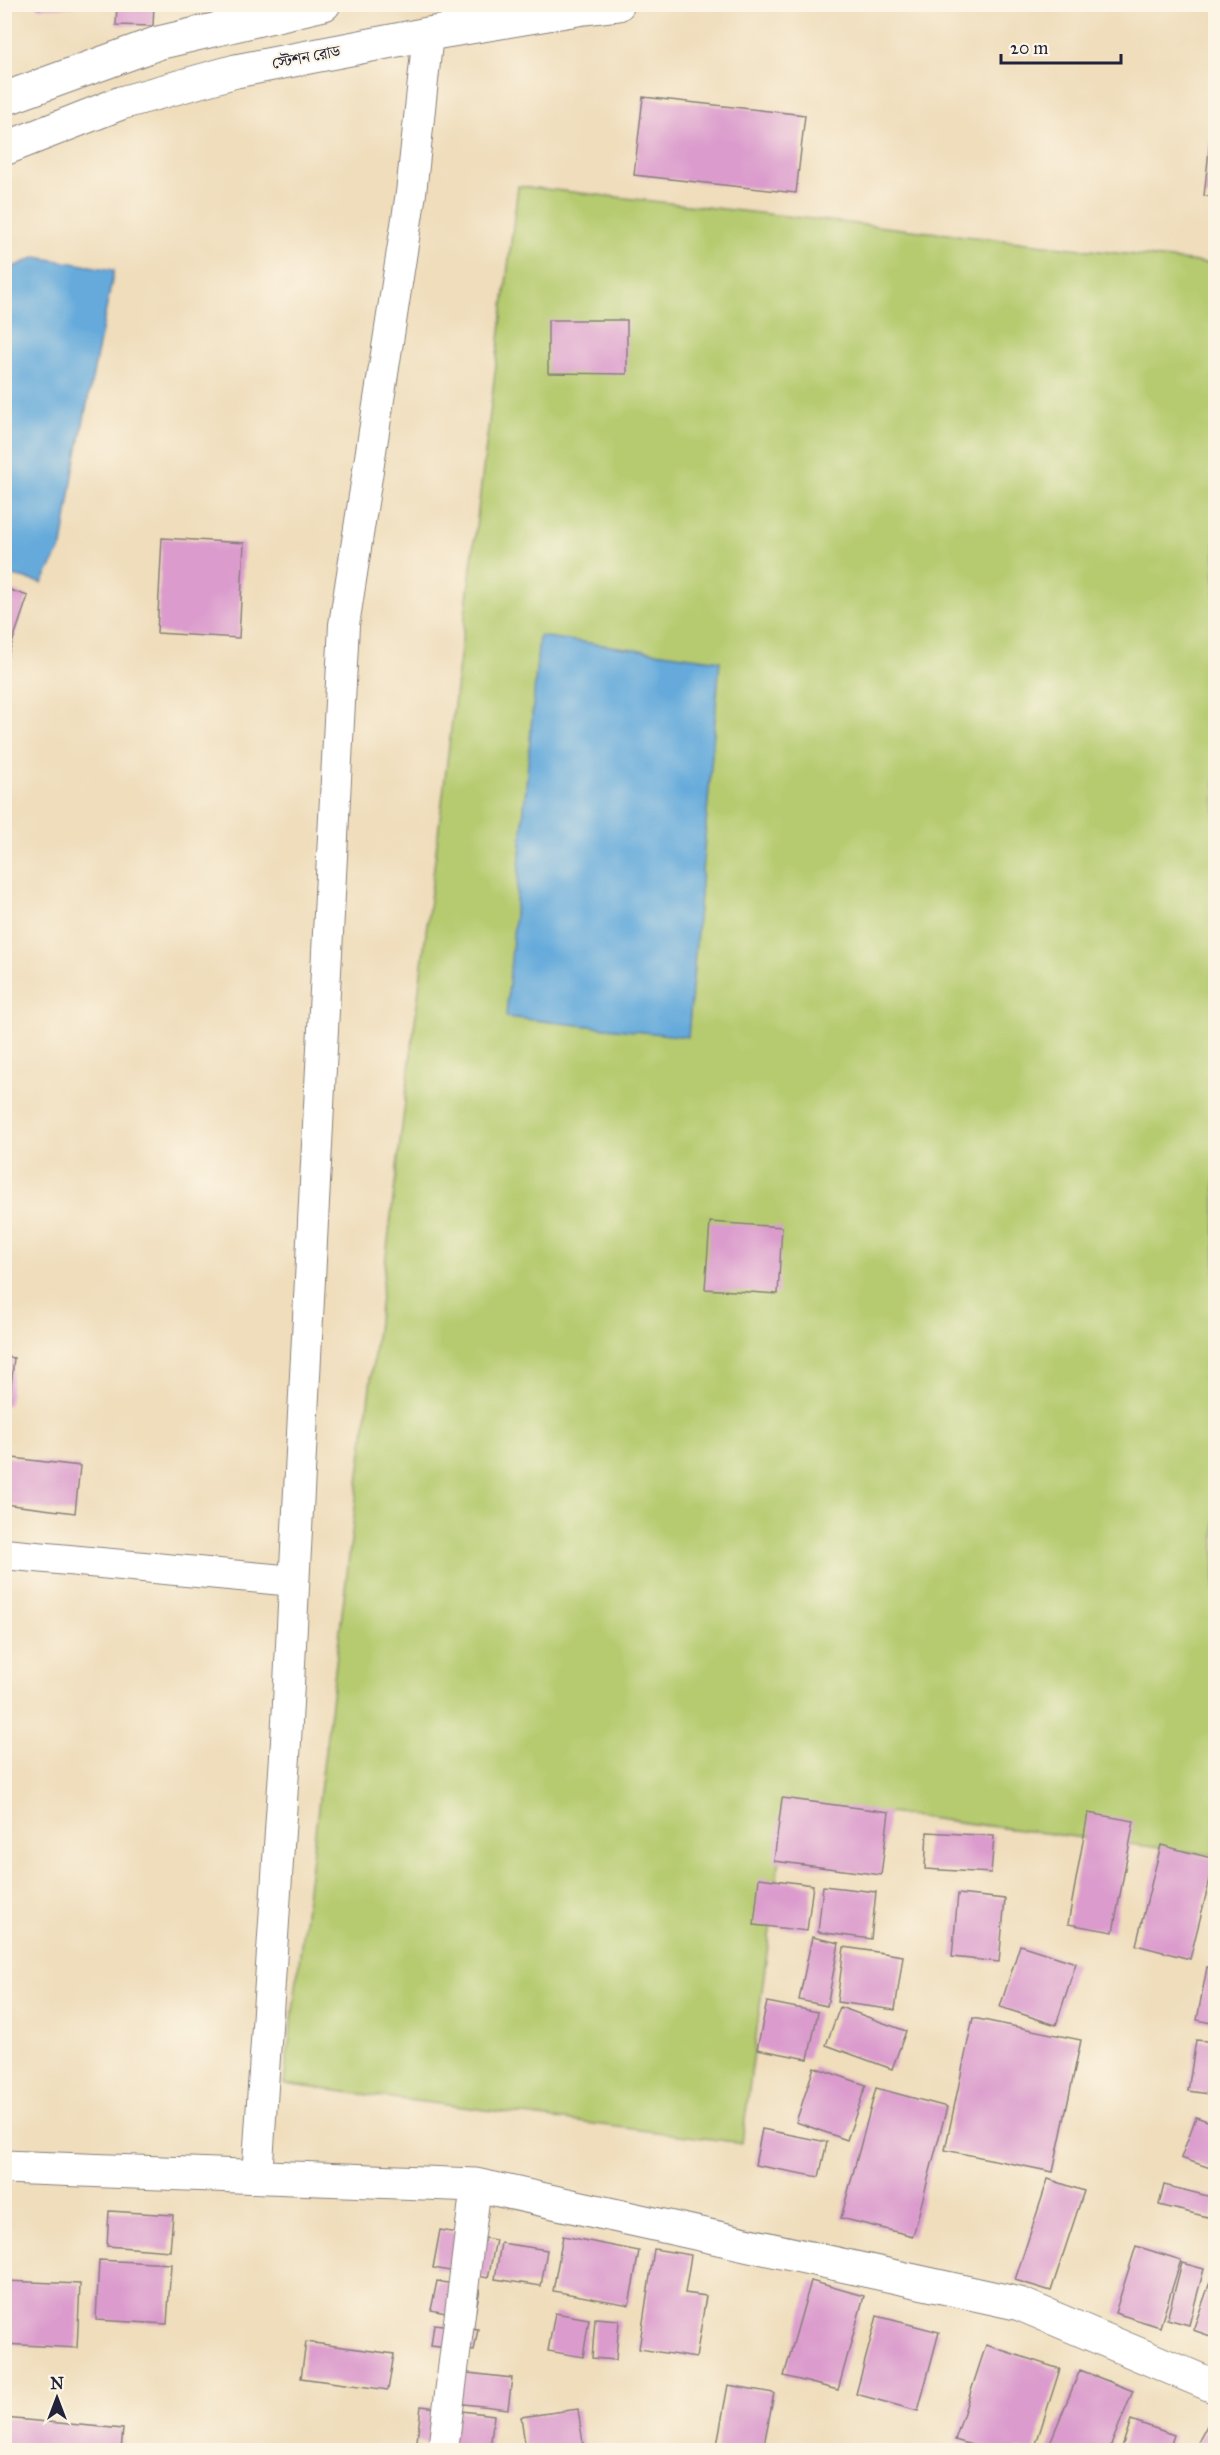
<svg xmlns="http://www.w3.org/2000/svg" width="1220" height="2455" font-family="'IM FELL Great Primer','Noto Serif Bengali',serif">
<rect width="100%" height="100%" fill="#fcf5e5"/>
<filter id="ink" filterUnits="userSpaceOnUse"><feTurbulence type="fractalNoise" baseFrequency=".0167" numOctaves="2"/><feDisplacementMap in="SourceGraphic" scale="12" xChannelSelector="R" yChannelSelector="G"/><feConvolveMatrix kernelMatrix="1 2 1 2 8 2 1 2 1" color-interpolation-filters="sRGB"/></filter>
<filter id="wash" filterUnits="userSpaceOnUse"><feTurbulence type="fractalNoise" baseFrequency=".008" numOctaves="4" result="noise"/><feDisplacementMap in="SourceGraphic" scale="24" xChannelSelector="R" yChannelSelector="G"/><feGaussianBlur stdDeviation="1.35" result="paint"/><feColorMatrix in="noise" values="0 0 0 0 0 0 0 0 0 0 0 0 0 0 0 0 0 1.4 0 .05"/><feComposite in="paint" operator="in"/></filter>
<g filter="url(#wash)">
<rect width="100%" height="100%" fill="#efddbb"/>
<path fill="#b6cb6f" stroke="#6c7655" stroke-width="1.5" d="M518 186 1215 264V1855L787 1800 742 2143 284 2084Z"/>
<path fill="#65aadb" stroke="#44668b" stroke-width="1.5" d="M36 257 114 270 74 469 62 546 42 583 4 574 5 268H11Z
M539 636 720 661 688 1037 506 1017Z"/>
<g id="blocks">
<path fill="#db9ccd" d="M37 4H75V7L37 8Z
M117 4H154L153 26 116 25Z
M643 97 805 115 796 193 634 175Z
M1210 141H1216V197L1204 196Z
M548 320H627V374L548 373Z
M162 538 244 543 239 638 157 633Z
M4 588 28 596 5 664H4Z
M710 1222 782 1227 778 1294 705 1289Z
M4 1357 14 1358 9 1405H4Z
M4 1457 80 1466 75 1513 4 1504Z
M782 1798 889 1812 881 1875 774 1861Z
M1088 1813 1134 1821 1113 1932 1068 1924Z
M927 1832 994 1836 991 1873 925 1869Z
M1161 1845 1215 1859 1190 1959 1136 1945Z
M759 1878 813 1885 807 1931 754 1925Z
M823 1886 876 1892 871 1939 818 1932Z
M958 1894 1005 1899 999 1962 952 1957Z
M812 1937 839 1943 827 2006 799 2000Z
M1020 1945 1076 1963 1056 2025 1000 2007Z
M844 1947 903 1956 895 2010 837 2002Z
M1207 1967 1216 1968V2024L1197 2020Z
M767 2002 818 2012 808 2059 757 2049Z
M840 2007 906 2031 892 2069 826 2045Z
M973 2018 1081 2040 1053 2172 945 2150Z
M1196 2040 1216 2042V2095L1188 2091Z
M814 2067 866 2085 847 2140 796 2122Z
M876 2088 947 2107 913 2236 841 2218Z
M1196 2117 1216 2124V2170L1181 2158Z
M762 2129 827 2142 819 2177 755 2165Z
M1048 2179 1084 2191 1051 2291 1015 2280Z
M1164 2185 1216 2198 1212 2218 1159 2205Z
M109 2211 173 2215 170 2251 107 2246Z
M440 2230 496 2240 488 2278 433 2268Z
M563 2236 639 2251 629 2305 553 2291Z
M501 2243 547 2250 541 2286 495 2279Z
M1136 2246 1181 2260 1160 2327 1115 2313Z
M654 2249 691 2255 685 2293 706 2296 696 2358 639 2349Z
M99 2260 171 2264 167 2324 96 2320Z
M1182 2263 1204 2269 1189 2325 1167 2319Z
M1215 2268H1216V2338L1193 2330Z
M4 2281 80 2284 77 2348 4 2344Z
M437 2281 480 2289 474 2319 431 2310Z
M811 2281 864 2296 838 2390 784 2376Z
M555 2313 589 2319 583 2357 548 2351Z
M877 2316 939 2332 918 2411 856 2394Z
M595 2318 619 2320 616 2360 592 2358Z
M434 2324 478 2329 474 2351 431 2346Z
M306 2342 394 2354 388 2390 301 2378Z
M986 2345 1060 2369 1034 2450H988L955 2440Z
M442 2370 512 2378 508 2409 438 2401Z
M1080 2370 1133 2391 1109 2450H1047Z
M728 2385 774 2393 763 2450H716Z
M421 2406 494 2415 490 2450 417 2441Z
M578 2409 584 2450H526L521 2417Z
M4 2418 123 2429 121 2450H4Z
M1211 2418 1216 2420V2450H1194Z
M1131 2420 1174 2435 1169 2450H1121Z"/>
</g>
</g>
<g filter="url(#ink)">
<use href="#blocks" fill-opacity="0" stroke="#88807b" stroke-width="1.5"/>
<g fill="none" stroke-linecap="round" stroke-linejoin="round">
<g stroke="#88807b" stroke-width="32">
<path id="street" d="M4 1554 294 1581
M257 2177 286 1741 344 625 411 193 428 34
M443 2450 476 2185"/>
</g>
<g stroke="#88807b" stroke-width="35">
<path id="secondary" d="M4 2167 476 2185 1020 2304 1216 2387"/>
</g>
<g stroke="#88807b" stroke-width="35">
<path id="primary" d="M4 99 158 43 324 4
M4 149 121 103 236 71 428 34 584 8 618 4"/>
</g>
<use href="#street" stroke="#fff" stroke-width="30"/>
<use href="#secondary" stroke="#fff" stroke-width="33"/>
<use href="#primary" stroke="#fff" stroke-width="33"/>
</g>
</g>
<g text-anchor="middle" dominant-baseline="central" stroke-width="4.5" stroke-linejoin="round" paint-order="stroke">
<g font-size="16" fill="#22223b" stroke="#fcf5e5">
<text transform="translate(306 57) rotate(-11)">স্টেশন রোড</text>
</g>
</g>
<rect width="1220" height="2455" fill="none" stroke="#fcf5e5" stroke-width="24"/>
<g transform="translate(57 2398)" stroke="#fcf5e5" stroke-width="4.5" paint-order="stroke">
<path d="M0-4.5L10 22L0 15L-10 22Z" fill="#22223b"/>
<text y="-9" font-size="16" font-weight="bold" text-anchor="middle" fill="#22223b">N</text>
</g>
<path d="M1001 54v9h120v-9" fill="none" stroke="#22223b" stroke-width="3"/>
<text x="1010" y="54" font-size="18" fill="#22223b" stroke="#fcf5e5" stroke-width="4.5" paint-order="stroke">20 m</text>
</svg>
